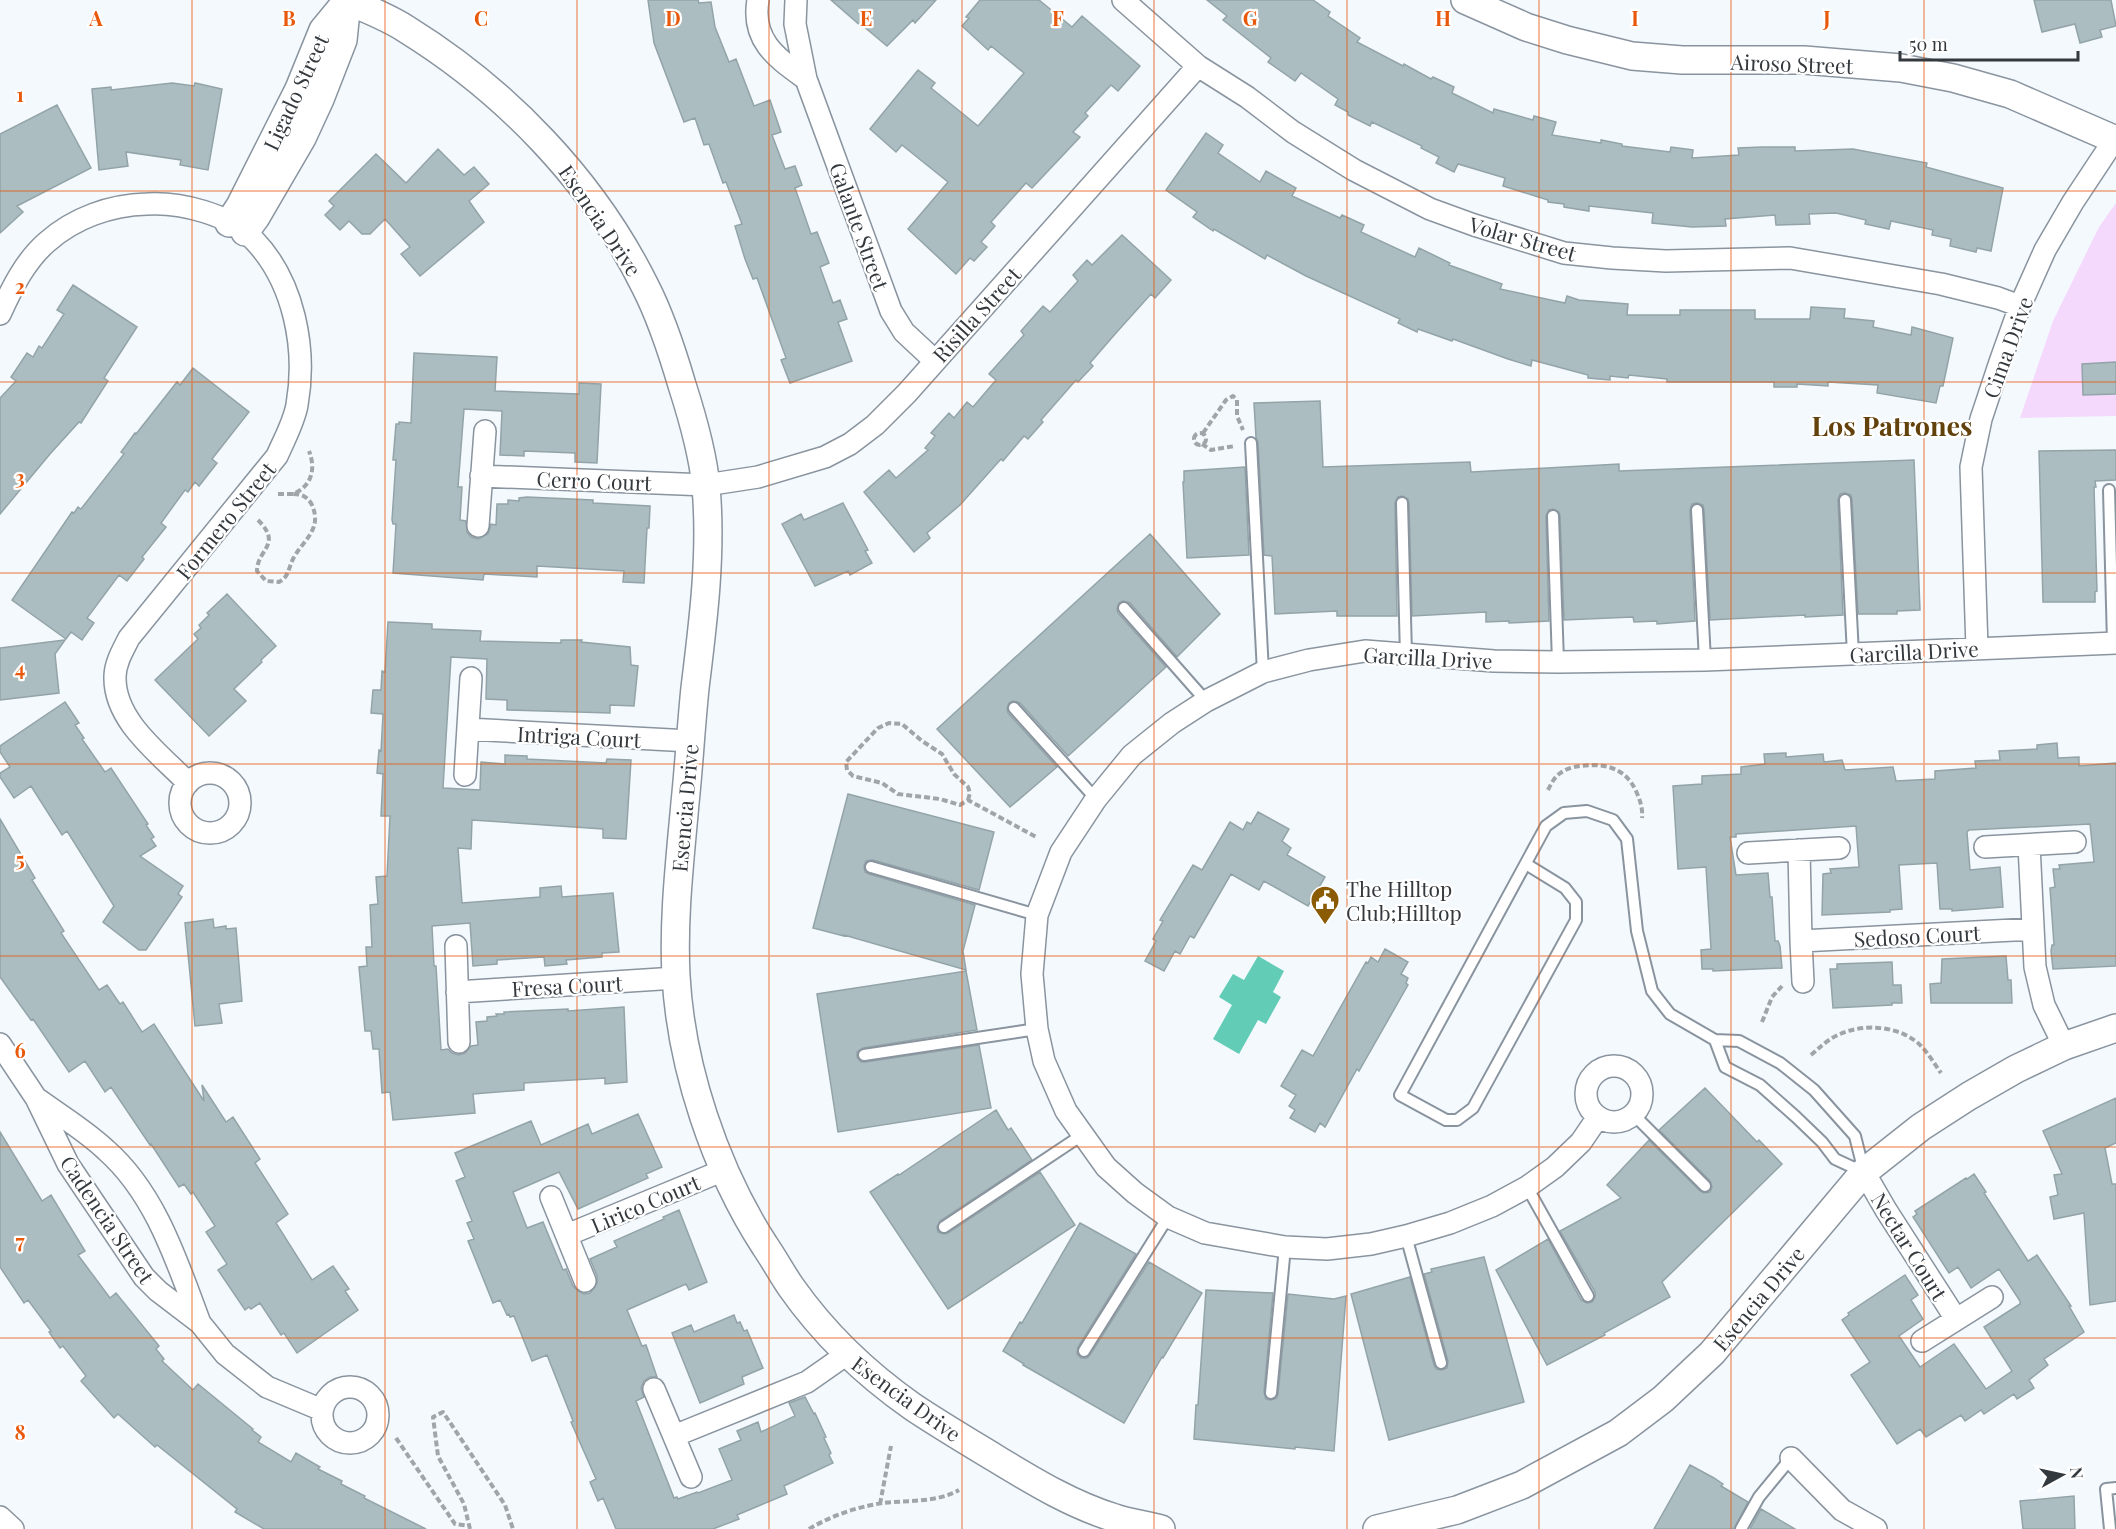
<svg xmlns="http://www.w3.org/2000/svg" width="2116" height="1529" font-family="'Playfair Display',serif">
<rect width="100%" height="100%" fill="#f4f9fe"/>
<path fill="#f4d9fd" d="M2116 203V416L2020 418 2053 321 2099 227Z"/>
<path fill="#62ccb6" d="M1258 956 1284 971 1273 992 1281 997 1266 1024 1258 1020 1239 1054 1213 1039 1232 1005 1219 997 1233 974 1244 980Z"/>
<path fill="#abbdc1" stroke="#93a4a8" stroke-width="1.5" d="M648 0H698L699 3 711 2 715 27 729 62 736 59 754 106 770 100 781 132 772 135 785 169 795 166 802 185 795 188 811 234 817 232 829 263 820 267 833 303 840 300 847 319 838 322 852 361 790 383 781 360 786 358 757 278 753 279 745 259 735 226 742 224 726 182 723 183 709 144 704 145 695 118 684 122 654 43Z
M831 0H936L915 23 913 20 887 46 863 26 862 27Z
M980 0H1039L1072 27 1082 16 1140 66 1118 91 1111 85 1085 113 1088 116 1073 132 1080 137 1032 188 1026 183 991 222 995 226 981 242 987 247 974 261 970 258 956 274 908 229 948 182 902 145 896 152 870 129 918 70 935 83 931 88 978 126 1024 73 991 46 988 50 962 26 969 18 966 17Z
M1207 0H1313L1330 12 1328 16 1360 38 1357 42 1403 66 1404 64 1431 79 1433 77 1454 87 1452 93 1493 113 1494 109 1533 120 1534 116 1556 122 1552 135 1601 143V140L1622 144V146L1670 152 1671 147 1693 150 1692 158 1739 155 1738 148 1762 147H1795V151L1853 149 1927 163 1926 167 2003 188 1991 251 1977 248 1976 252 1950 246 1951 239 1932 235 1933 230 1891 221 1889 229 1865 224 1866 220 1836 213 1809 214 1810 224 1776 225 1775 215 1725 219 1726 226 1692 227 1652 223 1653 213 1589 206V211L1564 207V204L1548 202V200L1503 186 1505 178 1458 164 1454 172 1436 163 1439 157 1421 148 1422 146 1372 122 1370 126 1348 115V112L1335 105 1338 99 1301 73 1295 81 1268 62 1271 58 1223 20 1227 16Z
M2034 0H2111L2116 26 2100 30 2102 37 2080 43 2075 24 2042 32Z
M172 83 194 86 195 83 222 89 208 170 180 165 181 160 126 152 128 166 99 170 92 89 111 87V90Z
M57 105 91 168 17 206 23 212 0 233V134Z
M1206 133 1223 145 1218 153 1260 182 1266 171 1296 188 1292 196 1340 218 1342 215 1364 225 1361 232 1415 257 1419 248 1450 263 1449 265 1502 284 1500 289 1565 303 1567 296 1579 300 1628 304 1627 315H1680V310H1755V319H1810L1811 307 1845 309 1844 318 1874 321 1873 327 1911 335 1912 327 1953 338 1943 386H1940L1936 403 1877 393 1878 385 1828 382V386L1797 384V387H1774V382H1667V379L1629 375 1628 378 1610 376V380L1588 378V375L1532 360 1531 366 1508 359 1453 339 1452 341 1418 329 1417 332 1398 323 1400 319 1306 276 1267 255 1265 259 1214 229 1213 231 1193 217 1197 212 1166 190Z
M438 149 464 175 474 167 489 184 469 201 484 222 420 276 401 254 410 247 385 219 370 234H362L349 221 340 230 325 215 334 206 329 201 376 154 406 183Z
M1122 235 1171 280 1155 298 1151 294 1116 333 1090 363 1093 366 1078 382 1076 380 1041 420 1043 422 1028 439 1024 436 1003 461 1001 459 960 505 927 533 930 538 914 552 864 492 889 470 896 478 928 450 925 448 935 436 931 433 949 413 954 418 967 402 973 407 996 380 989 374 1024 335 1021 331 1043 306 1050 312 1078 281 1073 275 1087 260 1092 265Z
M73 285 137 327 104 378 108 381 81 423 79 422 50 454 0 514V398L16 381 11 377 27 353 33 357 39 346 42 348 64 314 57 310Z
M414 353 497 357 495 391 579 394V383L601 384 597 463 575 462V453L524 451V456L500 455 502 411 464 409 458 487H462L460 520 466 521 467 532 471 537 478 539 488 534 491 524 496 525 497 504H508V500L519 501V498L527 497 593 500V503L650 506 649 528H647L644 583 623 582 624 571 537 566V577L484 574 483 580 393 573 396 524H393L392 520 396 460H393L396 424H399V422L411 423Z
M2116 362V394L2083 395 2082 364Z
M193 368 249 412 212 459 217 463 199 486 195 482 188 492 185 490 161 523 166 527 142 557 144 559 127 581 119 575 87 618 94 623 82 640 71 632 66 639 12 600 72 512 74 513 78 507 81 509 124 454 121 452 135 433 136 434 177 382 180 385Z
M1320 401 1323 467 1470 462 1471 472 1619 464V471L1914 460 1920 610 1897 611V614H1858L1852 500 1851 495 1845 493 1840 494 1838 500 1843 615 1805 617V615L1710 620 1704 510 1703 505 1697 503 1692 504 1690 510 1695 621 1657 624V621L1634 622 1633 617 1564 620 1560 516 1559 512 1553 509 1549 510 1546 516 1549 621 1509 623V621L1486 622V612L1412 616 1409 503 1408 499 1402 496 1398 497 1395 503 1397 616H1337V611L1275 614 1272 556 1264 555 1258 443 1256 437 1254 403Z
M2116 450V480L2095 481 2096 487H2094L2097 591 2095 592V602H2043L2039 451Z
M1245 467 1249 555 1187 558 1183 482H1184V471Z
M843 503 868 550 865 551 872 563 850 575 848 571 815 586 782 524 801 514 804 520Z
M1150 534 1220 614 1177 657 1130 603 1123 601 1119 603 1117 609 1118 613 1166 667 1068 756 1020 703 1013 701 1009 703 1007 709 1008 713 1057 767 1010 807 937 729Z
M227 594 276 646 261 660 262 662 234 689 246 701 209 736 155 680 198 639 194 634 201 628 199 625 209 615 207 613Z
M388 622 432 624V629L481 631 480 641 561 643V640H582L581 642 630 647 631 665 638 666 634 706 610 705V713L507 710V700L486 699 487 659 451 657 443 788 480 790 481 762 505 764V755L527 756V759L606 763 607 759 631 760 626 839 603 838V829L472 820 471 849 458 848 462 903 540 897V888L561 886 562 897 613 893 619 952 602 953V957L566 960 567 964 545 966 544 957 497 960V964L473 966 470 923 432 926 434 966H436L441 1050 448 1049 452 1053 459 1055 465 1053 471 1046 478 1045 476 1022 487 1021V1017L497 1016 496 1014H504V1012L568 1009V1011L624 1007 627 1082 605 1084V1078L524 1083V1090L473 1094 475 1113 393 1120 390 1092 382 1093 379 1049H373L371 1031H365L359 967 367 966 366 947H372L370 905 378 904 376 877 387 876 390 816H381L383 774 377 773 379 750 381 751 383 714 371 713 373 690H381L382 671 385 672Z
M65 640 55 654 59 693 0 700V648Z
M65 702 79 723 75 725 84 738 82 739 105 772 111 768 148 824 146 825 154 837 151 839 156 846 140 856 183 886 178 894 182 897 146 950H139L103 922 114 906 67 831 62 835 31 786 14 798 0 777V773L10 767 0 752V746Z
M2057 743 2058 758 2079 757V766L2116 763V966L2053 969 2051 951 2052 945H2054L2050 888 2055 887 2053 869H2060L2059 865 2094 862 2090 824 1969 830 1967 832 1970 870 2000 867 2003 907 1952 911V909H1940L1937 863 1899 865 1902 909 1890 910V912L1822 915 1823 874 1831 873 1830 869 1859 867 1856 826 1736 834V837H1730L1736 875 1768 873 1770 897H1772L1775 941H1778L1780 946 1782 968 1713 971V969H1702L1701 950 1711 949 1706 867 1678 869 1673 786 1702 784V776L1741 774V767L1765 764 1764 754 1786 753V757L1823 754 1824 762 1842 760 1845 770 1893 767 1896 781 1935 779V771L1976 768 1975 761 2000 760 1999 751 2037 749V745Z
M848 794 994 832 979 890 873 860 866 861 864 866 865 872 869 874 975 905 963 951 966 970 844 935V936L813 928Z
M1258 812 1289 829 1282 841 1291 848 1287 855 1325 877 1308 906 1264 881 1259 890 1231 874 1194 938 1190 936 1180 954 1175 951 1164 971 1145 961 1156 941 1153 939 1163 921 1160 920 1193 865 1202 870 1230 822 1243 830 1247 822 1251 824Z
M0 819 35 878 32 880 64 931 61 933 99 990 107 985 120 1004 123 1002 142 1032 154 1024 204 1101 202 1085 226 1122 233 1117 260 1159 255 1163 288 1214 276 1223 312 1280 333 1266 349 1289 345 1291 358 1310 297 1353 284 1333 281 1335 260 1303 251 1309 249 1307 245 1310 218 1270 227 1264 206 1232 215 1226 193 1192 191 1194 184 1184 179 1187 151 1144 150 1145 111 1087 105 1092 85 1061 69 1072 33 1019 31 1020 0 977Z
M213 919 214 928 226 926V929L236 928 242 1001 219 1004 222 1023 195 1026 185 923Z
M1385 949 1408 962 1401 974 1408 978 1406 983 1408 985 1359 1071 1357 1069 1325 1127 1320 1123 1315 1132 1290 1118 1295 1110 1289 1106 1296 1095 1281 1086 1302 1050 1313 1056 1366 962 1368 963 1371 957 1378 962Z
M2006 956 2008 980H2011L2012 1003H1931L1930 984 1941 983 1942 959Z
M1892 962 1893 985H1901L1902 1003H1892V1005L1833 1008 1830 969H1837V964Z
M966 971 977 1030 863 1048 857 1052V1057L861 1062H865L979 1045 991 1108 838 1132 817 994Z
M1705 1088 1757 1142 1759 1140 1782 1164 1662 1282 1670 1297 1604 1333 1605 1335 1547 1365 1496 1270 1548 1239 1581 1300 1587 1303 1592 1302 1595 1297V1292L1560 1231 1621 1198 1607 1185 1649 1140 1700 1191 1704 1193 1710 1192 1712 1187 1710 1181 1659 1130Z
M2116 1098V1143L2105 1148 2112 1184H2116V1301L2090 1305 2084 1213 2054 1219 2050 1197 2058 1195 2054 1175 2062 1174 2043 1131Z
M996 1110 1008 1130 1011 1128 1032 1160 940 1221 937 1227 938 1232 944 1234 948 1233 1040 1172 1075 1225 948 1309 870 1192 898 1174 899 1175Z
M638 1114 662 1167 646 1174 648 1178 578 1209 559 1172 513 1192 527 1228 543 1222 563 1270 566 1269 573 1286 578 1291 584 1294 590 1293 597 1283V1276L590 1259 617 1247 614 1241 664 1219 663 1217 679 1210 707 1282 689 1290 686 1284 627 1310 642 1346 646 1345 657 1377H650L644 1381 641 1388 644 1397 636 1401 674 1498 677 1497 678 1499 697 1492 698 1493 732 1480 719 1449 741 1440 737 1431 758 1422 761 1432 795 1416 789 1403 805 1397 814 1414 815 1413 826 1437 824 1438 831 1453 829 1455 833 1463 784 1486 787 1494 737 1515 739 1519 713 1529H616L603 1498 598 1501 590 1482 596 1479 571 1422 573 1421 547 1355 532 1361 514 1316 510 1317 509 1314 507 1315 500 1300 493 1303 468 1241 474 1239 467 1223 472 1221 456 1181 465 1177 455 1153 531 1121 541 1145 588 1124 592 1134Z
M0 1132 42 1201 51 1195 66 1220 85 1251 78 1255 110 1298 116 1293 159 1346 156 1349 164 1359 162 1361 193 1390 198 1384 253 1429 252 1430 261 1437 258 1442 291 1462 296 1453 320 1467 318 1469 342 1481 341 1484 365 1496 364 1498 426 1529H264L235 1512 237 1509 157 1445 155 1447 118 1414 114 1418 81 1381 86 1376 63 1346 60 1348 49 1332 51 1331 28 1300 24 1303 0 1267Z
M1974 1174 1986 1192 1984 1193 2028 1261 2037 1255 2071 1306H2069L2084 1332 2044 1359 2048 1365 2029 1380 2034 1388 2017 1399 2014 1394 1984 1414 1981 1410 1965 1421 1961 1415 1926 1437 1920 1429 1897 1444 1851 1375 1870 1362 1842 1320 1849 1315 1848 1313 1905 1275 1918 1295 1911 1300 1923 1319 1899 1336 1920 1367 1954 1344 1986 1389 2012 1371 1984 1327 2020 1304V1301L1999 1269 1971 1288 1958 1267 1949 1273 1913 1217 1917 1214 1915 1211 1966 1178 1967 1179Z
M1080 1223 1136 1254 1078 1347 1077 1354 1081 1358H1087L1090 1355 1149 1262 1202 1293 1163 1358 1162 1357 1124 1423 1023 1365 1024 1364 1003 1351 1020 1322 1022 1323Z
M1484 1257 1524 1402 1389 1440 1351 1294 1410 1277 1434 1365 1436 1369 1442 1370 1447 1368 1448 1361 1424 1274 1432 1272 1431 1269Z
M1206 1290 1273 1293 1264 1392 1266 1399 1271 1400 1277 1398 1278 1394 1288 1294 1334 1299 1346 1296 1334 1451 1295 1447V1449L1194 1439 1196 1405H1198Z
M734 1315 737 1323 740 1322 744 1331 747 1330 763 1368 742 1377 744 1384 700 1403 672 1333 691 1325 694 1332Z
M1690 1465 1714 1478 1723 1484 1721 1486 1748 1502 1734 1529H1654Z
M2074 1496 2075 1529H2023L2020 1501Z
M1761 1509 1795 1529H1750Z"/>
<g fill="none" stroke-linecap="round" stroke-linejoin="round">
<g stroke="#89949f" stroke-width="14">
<path id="service" d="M1251 443 1263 672
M2109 490 2113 643
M1845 500 1853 654
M1402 503 1406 655
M1697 510 1705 660
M1553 516 1558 662
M1124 608 1206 701
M1014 708 1096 799
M1526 864 1565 888 1576 902V920L1473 1108 1457 1120H1446L1400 1095 1546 826 1564 813 1587 811 1613 820 1627 839 1637 931 1652 991 1670 1014 1715 1040 1739 1041 1780 1063 1814 1090 1855 1136 1864 1172
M871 867 1037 915
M1715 1040 1725 1067 1760 1085 1796 1117 1822 1142 1835 1159 1863 1172
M864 1055 1037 1029
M1633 1114 1705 1186
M1527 1187 1588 1296
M944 1227 1082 1135
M1406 1236 1441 1363
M1084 1351 1168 1217
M1271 1393 1285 1247
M1741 1529 1759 1497 1791 1458
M2110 1529 2106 1489 2116 1488"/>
</g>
<g stroke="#89949f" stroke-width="24">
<path id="minor" d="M758 0C751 41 777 58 806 79
M796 0 795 24 806 79 891 311 904 332 934 360
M1123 0 1198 66 1247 97 1293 132 1354 170 1430 209 1474 225 1564 253 1612 258 1666 261 1790 258 1941 284 1998 298 2020 306
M0 314C12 288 25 261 47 242 74 218 110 205 147 204 180 202 229 214 253 239 294 281 307 348 297 405 294 422 284 440 277 456L129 638C123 650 115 663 115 677 114 721 160 754 188 783
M481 476 706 485 758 477 825 457 850 444 875 425 907 393 1198 66
M478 526 485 431
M1977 648 1971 467 1981 419 2000 362 2020 306 2045 250 2073 202 2116 137
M468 729 690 741
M180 803a30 30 0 1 1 60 0a30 30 0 1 1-60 0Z
M465 775 471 678
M2029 845 2035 967 2044 1005 2064 1046
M1985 847 2075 842
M1799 850 1801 941 2033 929
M1748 853 1839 848
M1801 941 1803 982
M456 946 459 1042
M457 992 676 978
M0 1044 36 1098 68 1164 144 1277 158 1291 200 1323 225 1354 267 1387 322 1410
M1586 1094a28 28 0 1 1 56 0a28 28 0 1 1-56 0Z
M39 1100C61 1116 86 1131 106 1150 156 1194 177 1262 200 1323
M1598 1117 1581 1142 1555 1167 1527 1187 1492 1206 1450 1223 1406 1236 1371 1244 1327 1249 1285 1247 1205 1233 1168 1217 1135 1193 1106 1167 1066 1111 1044 1061 1037 1029 1032 974 1037 915 1061 852 1096 799 1132 755 1172 723 1206 701 1263 672 1309 660 1365 651 1494 661 1558 662 1705 660 2116 643
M1864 1172 1886 1210 1956 1319
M551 1197 585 1281
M567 1235 724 1170
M1922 1341 1992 1297
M322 1415a28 28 0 1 1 56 0a28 28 0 1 1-56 0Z
M654 1389 691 1477
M674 1436 807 1382 847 1354
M1791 1458 1842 1510 1876 1529
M0 1517 13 1529"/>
</g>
<g stroke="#89949f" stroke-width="30">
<path id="tertiary" d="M346 0C366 9 388 17 406 29 506 91 593 181 645 286 661 317 672 351 682 385 692 416 703 454 706 487 712 554 703 623 695 688 691 727 689 765 685 803 680 860 673 918 676 976 681 1067 715 1169 765 1246 774 1259 782 1274 791 1287 824 1334 866 1374 913 1407 940 1425 967 1441 995 1458 1033 1481 1072 1505 1115 1518 1130 1523 1146 1525 1161 1529
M1465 0 1526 27 1567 40 1632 56 1682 60H1804L1901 68 1953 78 2010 94 2116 140
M229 223 240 206 299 89 323 30 347 1
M245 232 256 217 302 138 320 99 343 40 347 1
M1377 1529 1457 1510 1522 1485 1618 1433 1663 1399 1712 1353 1864 1172 1921 1127 1969 1096 2016 1069 2064 1046 2116 1028"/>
</g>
<path stroke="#a0a5aa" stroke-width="4" stroke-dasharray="6 3" stroke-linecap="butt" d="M1203 433 1226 400 1233 396 1237 400V416L1243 430
M1194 439a6 6 0 1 1 12 0a6 6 0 1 1-12 0Z
M1202 444 1211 450 1235 446
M278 494H293C312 486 316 469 309 451
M258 520C283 545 257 549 257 571L266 581 279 582C289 577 288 569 293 559 302 541 323 530 312 505 308 497 302 494 293 494
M1548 790C1551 784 1554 778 1559 774 1565 769 1573 767 1580 766 1604 763 1625 767 1636 791 1640 800 1643 808 1642 818
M968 800 970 793 968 787 954 774 942 754 922 741 902 724 889 723 878 728 846 762 847 770 853 776 882 783 898 794 940 799 960 805 968 800 1038 838
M1762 1022 1772 997 1782 986
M1811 1055C1817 1050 1822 1045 1829 1040 1854 1023 1894 1023 1918 1043 1927 1051 1934 1063 1941 1073
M396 1438 455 1524 470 1526
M880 1504 891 1446
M470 1529 464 1504 438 1456 433 1417 443 1412 505 1505 513 1529
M809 1529C831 1516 856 1507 883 1503 908 1500 936 1503 959 1490"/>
<use href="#service" stroke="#fff" stroke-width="10"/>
<use href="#minor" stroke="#fff" stroke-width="21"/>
<use href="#tertiary" stroke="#fff" stroke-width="27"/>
</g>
<path fill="none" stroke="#e8590c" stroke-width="1.5" stroke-opacity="0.55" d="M192 0V1529M385 0V1529M577 0V1529M769 0V1529M962 0V1529M1154 0V1529M1347 0V1529M1539 0V1529M1731 0V1529M1924 0V1529M0 191H2116M0 382H2116M0 573H2116M0 764H2116M0 956H2116M0 1147H2116M0 1338H2116"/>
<defs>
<g id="civic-pin" transform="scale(1.5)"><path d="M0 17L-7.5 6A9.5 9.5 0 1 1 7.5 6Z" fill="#8b5b03" stroke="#fff"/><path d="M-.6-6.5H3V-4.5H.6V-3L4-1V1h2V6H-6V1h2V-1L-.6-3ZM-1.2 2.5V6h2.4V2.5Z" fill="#fff"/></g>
</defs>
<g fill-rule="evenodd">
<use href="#civic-pin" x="1325" y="900"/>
</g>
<g text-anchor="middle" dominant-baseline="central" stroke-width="4.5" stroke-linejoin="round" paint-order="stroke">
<g font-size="21" fill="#34393e" stroke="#fff">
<text transform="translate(1792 63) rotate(2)">Airoso Street</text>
<text transform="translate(295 92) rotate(-65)">Ligado Street</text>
<text transform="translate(601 220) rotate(56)">Esencia Drive</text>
<text transform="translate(860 226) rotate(70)">Galante Street</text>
<text transform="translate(1523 238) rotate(16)">Volar Street</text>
<text transform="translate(976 314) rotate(-48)">Risilla Street</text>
<text transform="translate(2007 347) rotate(-70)">Cima Drive</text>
<text transform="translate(594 480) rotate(2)">Cerro Court</text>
<text transform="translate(225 520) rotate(-51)">Formero Street</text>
<text transform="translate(1914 651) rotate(-3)">Garcilla Drive</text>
<text transform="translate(1428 657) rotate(3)">Garcilla Drive</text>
<text transform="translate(579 736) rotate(3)">Intriga Court</text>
<text transform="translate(684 808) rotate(-85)">Esencia Drive</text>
<text transform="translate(1917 935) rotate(-3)">Sedoso Court</text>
<text transform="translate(567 985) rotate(-3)">Fresa Court</text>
<text transform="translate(645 1203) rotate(-23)">Lirico Court</text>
<text transform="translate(108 1219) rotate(56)">Cadencia Street</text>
<text transform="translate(1910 1246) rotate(58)">Nectar Court</text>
<text transform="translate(1758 1298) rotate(-50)">Esencia Drive</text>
<text transform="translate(907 1398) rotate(36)">Esencia Drive</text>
</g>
<g font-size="21" fill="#34393e" stroke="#fff" text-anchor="start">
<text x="1346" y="888">The Hilltop<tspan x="1346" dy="24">Club;Hilltop</tspan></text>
</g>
<g font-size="27" font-weight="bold" fill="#63410b" stroke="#fff">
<text x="1892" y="425">Los Patrones</text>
</g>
</g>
<g font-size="20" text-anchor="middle" font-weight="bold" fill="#e8590c" stroke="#fff" stroke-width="4.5" stroke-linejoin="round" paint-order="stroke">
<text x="96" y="26">A</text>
<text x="289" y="26">B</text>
<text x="481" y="26">C</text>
<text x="673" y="26">D</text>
<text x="866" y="26">E</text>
<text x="1058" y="26">F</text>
<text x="1250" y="26">G</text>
<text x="1443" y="26">H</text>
<text x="1635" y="26">I</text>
<text x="1827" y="26">J</text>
<text x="20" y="102">1</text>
<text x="20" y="294">2</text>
<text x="20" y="485">3</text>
<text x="20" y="676">4</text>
<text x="20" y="867">5</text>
<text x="20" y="1058">6</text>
<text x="20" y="1249">7</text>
<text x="20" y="1440">8</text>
</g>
<g transform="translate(2062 1475) rotate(82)" stroke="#ffffff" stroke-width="4.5" paint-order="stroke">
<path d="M0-4.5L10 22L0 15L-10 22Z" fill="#34393e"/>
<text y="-9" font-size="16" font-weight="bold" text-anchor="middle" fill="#34393e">N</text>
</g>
<path d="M1900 51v9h178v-9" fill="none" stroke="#34393e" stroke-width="3"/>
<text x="1909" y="51" font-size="18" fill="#34393e" stroke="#ffffff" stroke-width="4.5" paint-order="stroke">50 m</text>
</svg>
